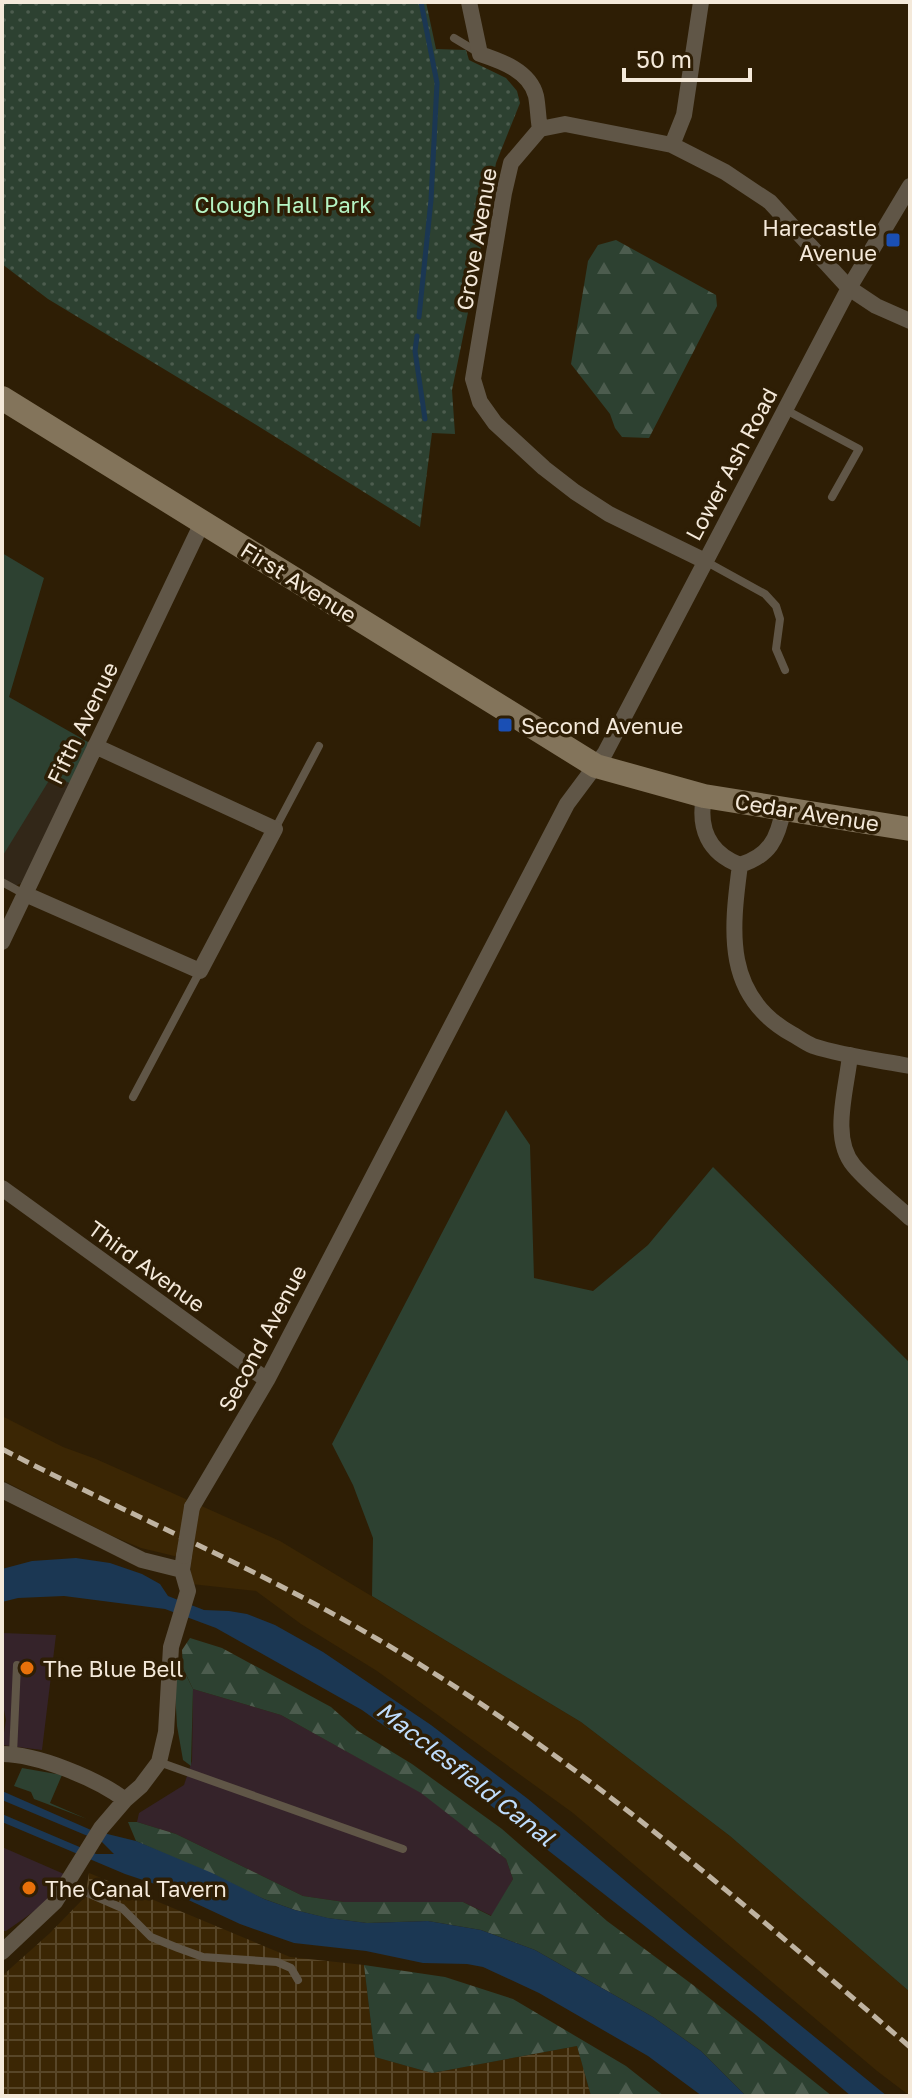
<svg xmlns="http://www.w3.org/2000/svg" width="912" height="2098" font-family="'Golos Text',sans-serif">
<defs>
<pattern id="industrial-grid" width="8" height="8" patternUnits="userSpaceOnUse" patternTransform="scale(2)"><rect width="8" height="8" fill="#3b2604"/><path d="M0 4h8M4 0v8" fill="none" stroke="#584628"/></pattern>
<pattern id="forest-firs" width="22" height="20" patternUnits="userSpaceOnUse" patternTransform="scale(2)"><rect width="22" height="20" fill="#2d4131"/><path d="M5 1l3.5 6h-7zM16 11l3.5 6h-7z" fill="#4c5c4e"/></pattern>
<pattern id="park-dots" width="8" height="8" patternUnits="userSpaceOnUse" patternTransform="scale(2)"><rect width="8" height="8" fill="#2d4131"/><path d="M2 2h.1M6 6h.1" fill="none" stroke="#4c5c4e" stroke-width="1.8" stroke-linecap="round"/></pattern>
</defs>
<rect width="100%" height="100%" fill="#2e1e05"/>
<path fill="#35232a" d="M2 1633 56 1635 42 1750 2 1745 6 1720 2 1700Z
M193 1689 281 1715 422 1793 506 1859 513 1879 492 1916 463 1902H344L303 1896 176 1834 137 1822 139 1813 184 1785 192 1761Z
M2 1847 64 1874 49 1901 6 1931H2Z"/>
<path fill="url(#industrial-grid)" d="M89 1873 290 1957 364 1965 375 2057 432 2073 577 2046 591 2096H2V1976L50 1933 85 1897Z"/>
<path fill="#322718" d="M2 742 76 787 32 879 12 887 2 883Z"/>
<path fill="#3b2604" d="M2 1416 63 1447 96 1459 280 1541 581 1722 730 1836 910 1992V2096L877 2071 573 1813 377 1671 301 1624 256 1591 191 1584V1560L141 1548 110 1535 2 1480Z"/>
<path fill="#2d4131" d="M2 553 44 578 9 697 95 746 76 787 53 774 2 857Z
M506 1110 530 1145 534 1278 593 1291 648 1245 713 1167 910 1363V1992L730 1836 581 1722 372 1596 373 1538 353 1485 332 1444Z
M183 1669 193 1689 191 1766 183 1760 177 1726 174 1674Z
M22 1768 62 1775 50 1803 87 1819 34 1799 31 1792 14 1786Z"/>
<path fill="url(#forest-firs)" d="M616 240 716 295 717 306 649 438 622 437 615 428 610 414 571 364 588 261 598 245Z
M190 1638 222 1648 331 1707 358 1731 412 1764 502 1829 607 1921 693 1985 832 2096H746L701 2051 653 2017 535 1950 481 1930 428 1921 367 1923 327 1918 295 1910 264 1899 136 1841 128 1822H137L176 1834 303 1896 344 1902H463L491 1916 513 1879 506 1859 421 1793 281 1715 193 1689 183 1668 182 1650Z
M364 1965 445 1977 513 1999 626 2066 664 2096H591L577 2046 432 2073 375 2057Z"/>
<path fill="url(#park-dots)" d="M2 2H426L436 49 466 50 469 60 506 78 517 91 520 103 496 163 479 259 452 390 455 434 432 433 420 527 245 418 48 299 2 264Z"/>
<path fill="#1b3753" d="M76 1558 110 1563 142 1574 160 1584 168 1596 204 1610 229 1611 247 1614 275 1625 323 1652 431 1725 528 1799 685 1931 887 2096H851L756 2015 641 1923 439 1765 362 1710 216 1628 165 1609 64 1596 18 1598 2 1602V1569L32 1561Z
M2 1791 91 1830 136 1841 212 1873 264 1899 295 1910 328 1918 367 1923 428 1921 481 1930 535 1950 653 2017 701 2051 746 2096H702L648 2056 539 1993 483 1967 467 1964 423 1963 366 1951 294 1943 240 1924 152 1883 125 1874 2 1822V1814L96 1854H114L102 1842 2 1800Z"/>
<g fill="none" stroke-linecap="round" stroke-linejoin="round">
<path stroke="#1b3753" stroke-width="5" d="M419 317 431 200 437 83 421 2
M417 336 415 351 425 419"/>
<path stroke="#605647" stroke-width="8" d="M454 38 479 53
M786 410 859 449 832 497
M705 561 765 594 776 606 780 619 776 649 785 670
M275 829 319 746
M2 882 24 894
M133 1097 200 971
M13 1754 17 1665
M159 1762 403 1849
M67 1884 122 1908 151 1937 178 1948 203 1957 277 1962 291 1968 298 1980"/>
<path stroke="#605647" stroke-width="16" d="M469 2 480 54C501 61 530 71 536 96 538 106 538 118 540 129
M672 145 684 115 701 2
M705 561 609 514 575 492 544 468 495 423 480 402 473 379 504 193 511 163 540 129 565 124 672 145 725 172 770 202 849 288 876 306 910 321
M704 796C698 828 708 853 740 865
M783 810C778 839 769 856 740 865 731 932 724 996 792 1034 799 1038 806 1043 813 1046 844 1056 878 1060 910 1066
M25 894 200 971 275 829 95 746
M2 942 202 523
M850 1055C847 1088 830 1138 854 1166 870 1185 892 1201 910 1218
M2 1188 267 1380
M2 1490 142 1560 182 1570
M192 1507 267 1380 567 804 605 753 849 288 910 186
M2 1754C37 1754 98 1779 125 1800
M2 1952 55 1902 101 1828 125 1800 141 1786 159 1762 166 1732 171 1647 188 1591 182 1570 184 1556"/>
<path stroke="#83745b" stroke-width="24" d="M2 398 596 766 704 796 910 829"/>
<path stroke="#bfb3a1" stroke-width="5" stroke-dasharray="12 6" stroke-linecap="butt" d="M2 1449C127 1514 257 1568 379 1640 572 1752 741 1902 910 2047"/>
<path stroke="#605647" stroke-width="16" d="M184 1556 192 1507"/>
</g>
<g fill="#1a4fb4" stroke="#2e1e05" stroke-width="3">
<rect x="885" y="232" width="16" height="16" rx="4"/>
<rect x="497" y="717" width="16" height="16" rx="4"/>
</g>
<g fill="#e8710a" stroke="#2e1e05" stroke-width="3">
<circle cx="27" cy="1668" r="8"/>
<circle cx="29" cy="1888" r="8"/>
</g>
<g text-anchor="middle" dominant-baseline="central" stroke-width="7" stroke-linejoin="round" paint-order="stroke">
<g font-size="22" fill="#b6f4c4" stroke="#2e1e05">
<text x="283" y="204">Clough Hall Park</text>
</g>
<g font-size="22" fill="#f4e9da" stroke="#2e1e05" text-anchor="start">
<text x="877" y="227" text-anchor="end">Harecastle<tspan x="877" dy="25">Avenue</tspan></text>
<text x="521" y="725">Second Avenue</text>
<text x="43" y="1668">The Blue Bell</text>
<text x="45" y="1888">The Canal Tavern</text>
</g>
<g font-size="22" fill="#f4e9da" stroke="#2e1e05">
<text transform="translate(476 239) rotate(-80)">Grove Avenue</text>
<text transform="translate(731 464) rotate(-62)">Lower Ash Road</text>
<text transform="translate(299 582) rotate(32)">First Avenue</text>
<text transform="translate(82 723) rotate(-64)">Fifth Avenue</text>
<text transform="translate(807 812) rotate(9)">Cedar Avenue</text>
<text transform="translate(147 1266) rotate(36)">Third Avenue</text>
<text transform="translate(262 1338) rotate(-62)">Second Avenue</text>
</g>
<g font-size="24" font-style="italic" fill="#bfddfd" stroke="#2e1e05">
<text transform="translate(466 1773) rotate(38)">Macclesfield Canal</text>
</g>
</g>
<rect width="912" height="2098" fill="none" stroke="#f4e9da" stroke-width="8"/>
<path d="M624 68v12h126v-12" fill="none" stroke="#f4e9da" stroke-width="4"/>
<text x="636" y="68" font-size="24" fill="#f4e9da" stroke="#2e1e05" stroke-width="6" paint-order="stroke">50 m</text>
</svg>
